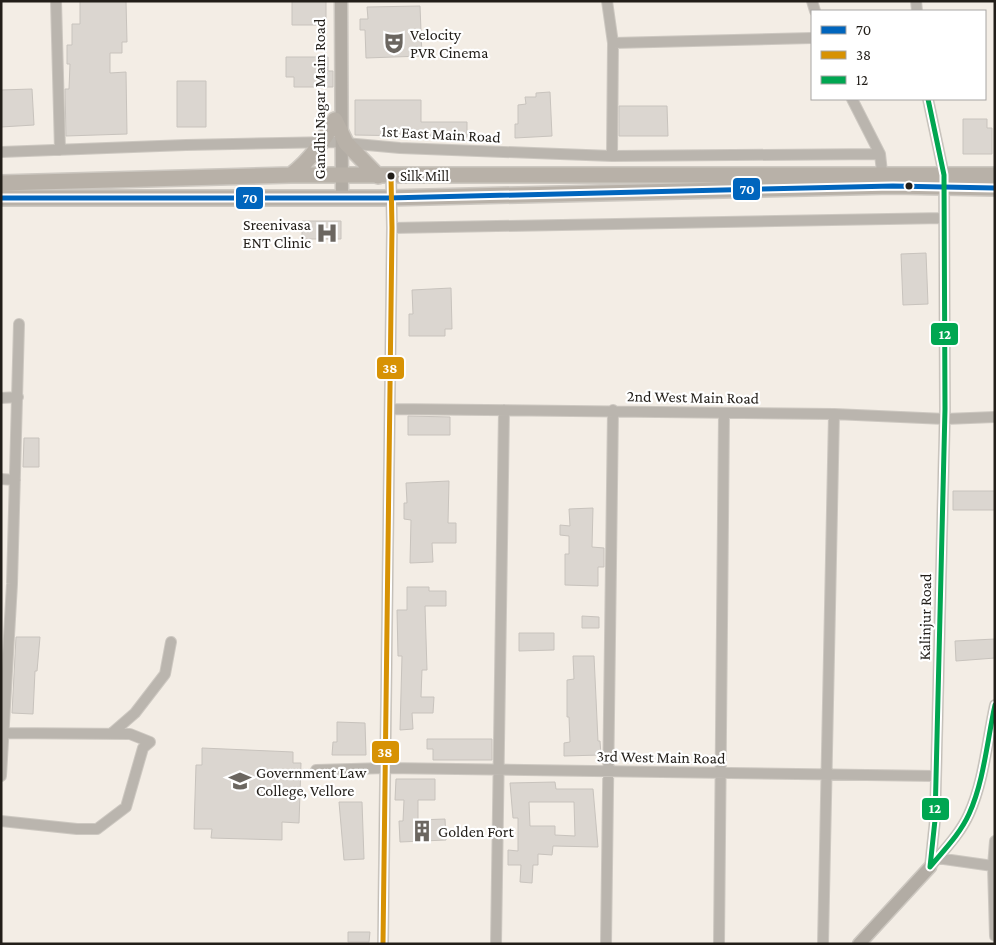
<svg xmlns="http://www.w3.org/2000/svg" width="996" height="945" font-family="'Crimson Pro',serif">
<rect width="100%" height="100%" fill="#f3ede5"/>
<path fill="#dbd6d0" stroke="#c8c3bd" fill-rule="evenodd" d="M80 1H126L127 42H122V53H110V73L126 72 127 134 66 136 65 89H69L70 64H67V45H72V24H80Z
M292 1H326V25H292Z
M420 6 422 56 366 58 365 30H360V19H368L367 7Z
M286 57H328V71H333V87H294V77H286Z
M177 81H206V127H177Z
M32 89 34 125 1 127V90Z
M550 92 552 136 515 138V124H518V105L526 104 525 97H536V93Z
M355 100H421V122H467V137L355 135Z
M619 106H667L668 136H619Z
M963 119H987V128H992V154H963Z
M302 221H341V239H302Z
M926 253 928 304 903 305 901 254Z
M451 288 452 329H445V336H409V314H413L412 290Z
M408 416 450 417V435H408Z
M24 438H39V467H23Z
M449 481 448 523H456V543H432L433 562 410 563 411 520 404 519V503H407L406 483Z
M953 491H995V510H953Z
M593 508 592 547 604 548V567H598V586L565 585V554H569V536L560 535V525L570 526 569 509Z
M407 587H429V591H446V606H425L427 670H422L421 697H434L433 713H412L413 729 400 730 402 656H398L397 610H407Z
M582 616 599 617V628H582Z
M519 633H554V650L519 651Z
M16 637H40L37 671H35L33 714 12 713Z
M995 639V658L956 661 955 641Z
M573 656H594L598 741H600L601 755 564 756V743L570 742 569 717H567V680L574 679Z
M337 722 365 723 366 755H332L333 742H337Z
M427 739H492V760H433V749H427Z
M202 748 293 752V763H301L299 823 282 822V840L211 838 212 829H194L196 765H202Z
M396 779H435V800H418V820L445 819 446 840 400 842 399 821H403L404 800H395Z
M555 782 556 789H593L598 847 553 846 552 855 538 854V865H533L532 883 520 882 521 865H508V850L518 851V818H513L510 783ZM529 802H574L575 836 555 835V826H530Z
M339 802H362L364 859 344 860Z
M348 932H370L369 942H348Z"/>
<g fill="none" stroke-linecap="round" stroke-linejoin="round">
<g stroke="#cdc8c1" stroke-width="12">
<path id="minor" d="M56 1 60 150
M607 1 613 43
M812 1 815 11
M916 1 917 11
M852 99 880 154 883 181
M928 99 944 175 945 409 935 820 930 867C944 850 960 834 969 814 984 781 987 741 995 705
M1 152 186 145 334 142 400 148 612 156 880 154
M612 156 613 43 812 38
M392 228 944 218
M1 398 18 397
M390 409 834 414 945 419 995 417
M1 479 15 480
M112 733 135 713 165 674 171 642
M316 770 386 768 936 776
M1 776 12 584 19 324
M1 821 77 829H97L126 807 143 748 150 742 130 734 3 733
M937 858 993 866 995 936
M993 866 995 841
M383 944 392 228 391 176
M496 944 504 410
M606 944 613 410
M719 944 724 413
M823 944 834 414"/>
</g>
<g stroke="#cdc8c1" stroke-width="15">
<path id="major" d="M341 1 342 197
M859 944 930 867"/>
</g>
<g stroke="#cdc8c1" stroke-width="18">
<path id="highway" d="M335 120 346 143 378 176
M291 175C311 160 323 141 335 120
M1 183 291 175H995
M1 198H388L893 186 995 188"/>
</g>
<use href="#minor" stroke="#bab5ae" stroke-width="10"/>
<use href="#major" stroke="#b2aca4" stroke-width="12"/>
<use href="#highway" stroke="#b8b1a8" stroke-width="15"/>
<g stroke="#fff" stroke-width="9">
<path id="bus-1" d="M1 198H388L893 186 995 188"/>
</g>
<g stroke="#fff" stroke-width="9">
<path id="bus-2" d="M383 944 392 228 391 176"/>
</g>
<g stroke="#fff" stroke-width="9">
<path id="bus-3" d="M928 99 944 175 945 409 935 820 930 867C944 850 960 834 969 814 984 781 987 741 995 705"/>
</g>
<use href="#bus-1" stroke="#0065bd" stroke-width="5"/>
<use href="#bus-2" stroke="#d79204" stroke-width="5"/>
<use href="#bus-3" stroke="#00a651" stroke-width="5"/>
</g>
<defs>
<g id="theatre-bare" transform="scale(1.725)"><path d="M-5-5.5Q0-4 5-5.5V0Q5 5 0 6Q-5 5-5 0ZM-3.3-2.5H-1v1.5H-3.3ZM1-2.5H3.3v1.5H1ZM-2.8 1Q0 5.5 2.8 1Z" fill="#6b6660" stroke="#fff" stroke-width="2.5" paint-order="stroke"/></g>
<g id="hospital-bare" transform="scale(1.725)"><path d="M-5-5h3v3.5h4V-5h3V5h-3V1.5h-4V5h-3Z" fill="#6b6660" stroke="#fff" stroke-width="2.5" paint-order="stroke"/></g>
<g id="university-bare" transform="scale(1.725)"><path d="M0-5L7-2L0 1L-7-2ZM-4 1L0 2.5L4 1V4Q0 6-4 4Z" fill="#6b6660" stroke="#fff" stroke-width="2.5" paint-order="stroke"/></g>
<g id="building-bare" transform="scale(1.725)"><path d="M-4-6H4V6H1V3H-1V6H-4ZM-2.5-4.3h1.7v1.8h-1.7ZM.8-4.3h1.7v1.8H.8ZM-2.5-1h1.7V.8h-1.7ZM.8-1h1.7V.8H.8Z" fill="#6b6660" stroke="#fff" stroke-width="2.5" paint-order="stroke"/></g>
</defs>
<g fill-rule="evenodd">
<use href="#theatre-bare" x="394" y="43"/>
<use href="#hospital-bare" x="327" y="233"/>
<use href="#university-bare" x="240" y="781"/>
<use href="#building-bare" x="422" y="831"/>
</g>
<g fill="#221e19" stroke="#fff" stroke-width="2">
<circle cx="391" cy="176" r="4.5"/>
<circle cx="909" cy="186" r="4.5"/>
</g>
<g text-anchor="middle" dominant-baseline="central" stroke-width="4.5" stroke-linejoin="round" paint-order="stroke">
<g font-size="15" fill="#221e19" stroke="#fff" text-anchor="start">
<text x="400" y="176">Silk Mill</text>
</g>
<g font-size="16" fill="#221e19" stroke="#fff" text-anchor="start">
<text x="410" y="34">Velocity<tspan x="410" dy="18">PVR Cinema</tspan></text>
<text x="311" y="224" text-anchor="end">Sreenivasa<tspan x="311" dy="18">ENT Clinic</tspan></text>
<text x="256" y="772">Government Law<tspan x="256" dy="18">College, Vellore</tspan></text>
<text x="438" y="831">Golden Fort</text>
</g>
<g font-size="16" fill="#221e19" stroke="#fff">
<text transform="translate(319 99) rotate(-90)">Gandhi Nagar Main Road</text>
<text transform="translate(441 134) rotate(3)">1st East Main Road</text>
<text transform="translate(693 397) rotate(1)">2nd West Main Road</text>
<text transform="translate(925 617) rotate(-89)">Kalinjur Road</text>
<text transform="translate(661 757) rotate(1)">3rd West Main Road</text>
</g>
</g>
<g stroke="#fff" stroke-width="2">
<rect x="732" y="177" width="29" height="24" rx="5" fill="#0065bd"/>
<rect x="235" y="186" width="29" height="24" rx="5" fill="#0065bd"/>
<rect x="930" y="322" width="29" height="24" rx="5" fill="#00a651"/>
<rect x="376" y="356" width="29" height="24" rx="5" fill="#d79204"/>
<rect x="371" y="740" width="29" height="24" rx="5" fill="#d79204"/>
<rect x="921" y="797" width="29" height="24" rx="5" fill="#00a651"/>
</g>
<g font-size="14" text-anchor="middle" font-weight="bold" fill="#fff">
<text x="747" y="194">70</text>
<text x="250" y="203">70</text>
<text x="945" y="339">12</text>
<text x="390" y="373">38</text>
<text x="385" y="757">38</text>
<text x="935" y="813">12</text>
</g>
<rect width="996" height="945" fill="none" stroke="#221e19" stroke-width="5"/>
<rect x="811" y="10" width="175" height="90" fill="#ffffff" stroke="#a7a5a3"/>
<rect x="821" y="26" width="25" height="8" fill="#0065bd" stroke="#a7a5a3"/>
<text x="856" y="35" font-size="15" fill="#221e19">70</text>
<rect x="821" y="51" width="25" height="8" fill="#d79204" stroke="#a7a5a3"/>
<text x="856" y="60" font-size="15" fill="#221e19">38</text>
<rect x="821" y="76" width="25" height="8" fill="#00a651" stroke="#a7a5a3"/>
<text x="856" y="85" font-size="15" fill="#221e19">12</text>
</svg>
